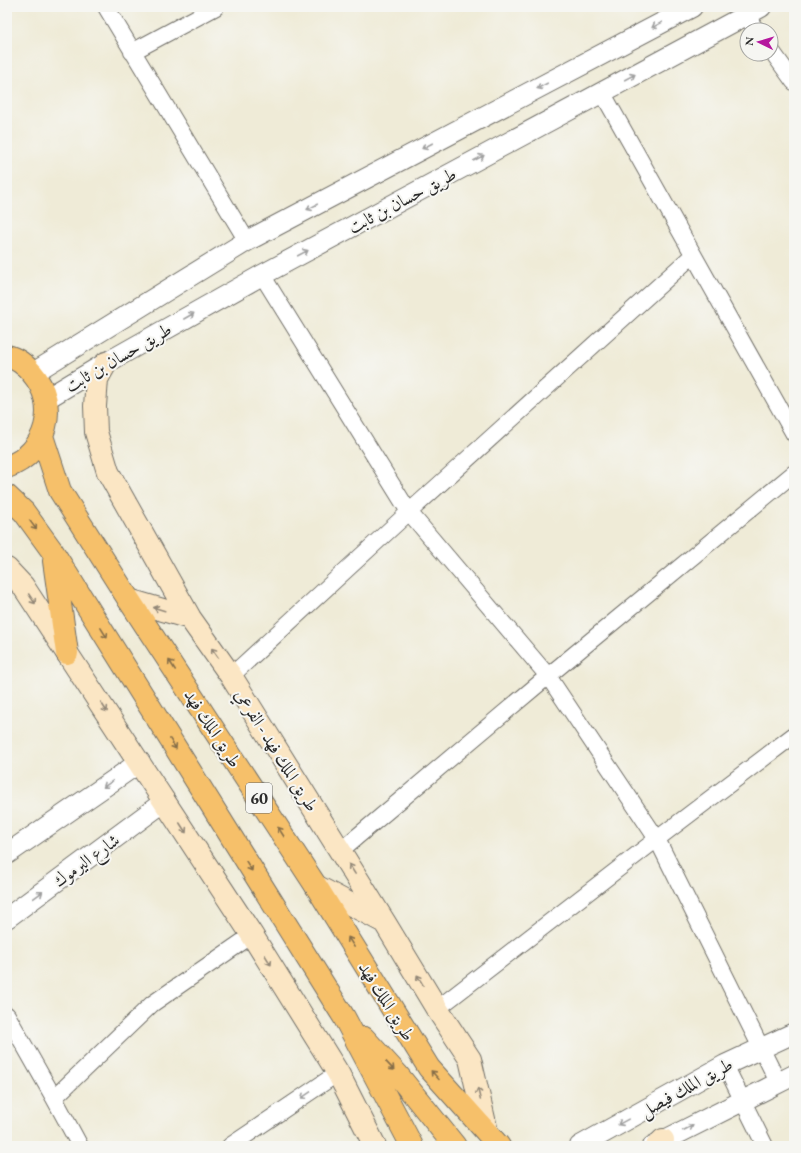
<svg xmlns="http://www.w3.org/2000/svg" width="801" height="1153" font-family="'EB Garamond',Amiri,serif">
<rect width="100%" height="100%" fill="#f6f6f2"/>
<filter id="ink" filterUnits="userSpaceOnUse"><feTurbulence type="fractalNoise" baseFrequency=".025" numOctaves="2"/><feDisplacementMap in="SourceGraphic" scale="8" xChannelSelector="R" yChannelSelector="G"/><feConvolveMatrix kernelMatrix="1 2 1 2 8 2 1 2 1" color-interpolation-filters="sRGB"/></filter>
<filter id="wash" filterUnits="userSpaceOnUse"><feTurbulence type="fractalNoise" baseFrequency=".012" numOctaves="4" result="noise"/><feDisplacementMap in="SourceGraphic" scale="16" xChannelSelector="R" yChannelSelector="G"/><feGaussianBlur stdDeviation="0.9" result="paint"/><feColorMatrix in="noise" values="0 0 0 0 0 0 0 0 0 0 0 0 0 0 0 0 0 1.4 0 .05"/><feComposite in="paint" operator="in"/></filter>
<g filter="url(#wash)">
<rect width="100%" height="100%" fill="#efebd7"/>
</g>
<g filter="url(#ink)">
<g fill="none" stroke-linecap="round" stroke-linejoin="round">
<g stroke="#706e67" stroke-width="18">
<path id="minor" d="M106 7 247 241
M746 15 756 30
M771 50 794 82
M132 52 216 7
M602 92 794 434
M262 275 409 512 548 676 657 839 778 1082
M231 676 409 512 693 255
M340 851 548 676 794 473
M437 1009 657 839 794 735
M7 1015 54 1098 80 1146
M725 1065 765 1146
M54 1098 152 1004 252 935
M230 1146 338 1073"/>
</g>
<g stroke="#706e67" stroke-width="22">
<path id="tertiary" d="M33 373 247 241 692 7
M46 399 106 363 262 275 761 7
M7 854 140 762
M7 918 165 801
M580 1146 725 1065 794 1033
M653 1146 794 1075"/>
</g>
<g stroke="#706e67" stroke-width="24">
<path id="secondary" d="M106 363 97 379 95 406 96 432 108 472 190 618 231 676 385 923 437 1009 470 1059 487 1132
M7 569 23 586 252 935 338 1073 375 1146
M129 600 190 618
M316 886 384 922
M657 1146 663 1140"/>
</g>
<g stroke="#706e67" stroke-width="24">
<path id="trunk" d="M7 356C16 358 26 365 32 373 60 405 47 453 7 467
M42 436 60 491 129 600 316 886 429 1068 499 1146
M7 496 24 512 53 552 344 1017 412 1146
M54 561 67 653
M364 1038 397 1074 455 1146"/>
</g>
<use href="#minor" stroke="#fff" stroke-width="16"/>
<use href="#tertiary" stroke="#fff" stroke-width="20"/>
<use href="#secondary" stroke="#fbe6c4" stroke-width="22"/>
<use href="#trunk" stroke="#f6c06b" stroke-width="22"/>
</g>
<defs><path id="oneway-shaft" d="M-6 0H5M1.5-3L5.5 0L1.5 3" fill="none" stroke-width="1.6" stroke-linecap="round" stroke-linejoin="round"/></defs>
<g stroke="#a0a0a0">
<use href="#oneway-shaft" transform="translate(657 25) rotate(152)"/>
<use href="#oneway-shaft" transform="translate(630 77) rotate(-28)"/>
<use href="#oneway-shaft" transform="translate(542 86) rotate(152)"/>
<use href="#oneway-shaft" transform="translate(427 146) rotate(152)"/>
<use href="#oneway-shaft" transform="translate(479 158) rotate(-28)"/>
<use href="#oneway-shaft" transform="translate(312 207) rotate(152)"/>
<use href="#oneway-shaft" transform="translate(303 253) rotate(-28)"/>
<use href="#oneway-shaft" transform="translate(189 316) rotate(-30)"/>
<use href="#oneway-shaft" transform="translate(108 784) rotate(145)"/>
<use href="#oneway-shaft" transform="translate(38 895) rotate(-36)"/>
<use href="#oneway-shaft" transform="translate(306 1095) rotate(146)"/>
<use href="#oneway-shaft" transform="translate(623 1122) rotate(151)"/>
<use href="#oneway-shaft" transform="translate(688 1128) rotate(-27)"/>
</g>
<g stroke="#866e48">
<use href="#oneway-shaft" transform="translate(33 525) rotate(54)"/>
<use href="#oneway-shaft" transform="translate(104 633) rotate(58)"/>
<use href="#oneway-shaft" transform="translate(172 665) rotate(-123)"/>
<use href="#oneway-shaft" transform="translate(173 744) rotate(58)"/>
<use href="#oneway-shaft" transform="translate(281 832) rotate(-123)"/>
<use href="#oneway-shaft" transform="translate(249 866) rotate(58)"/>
<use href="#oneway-shaft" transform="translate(351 942) rotate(-122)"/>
<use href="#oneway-shaft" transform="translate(390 1066) rotate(47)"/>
<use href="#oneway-shaft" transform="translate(435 1075) rotate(-132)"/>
</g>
<g stroke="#938878">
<use href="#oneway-shaft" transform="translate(32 599) rotate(56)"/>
<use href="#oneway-shaft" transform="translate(159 609) rotate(-163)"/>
<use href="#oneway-shaft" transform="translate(215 653) rotate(-125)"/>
<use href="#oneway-shaft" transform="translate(104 707) rotate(57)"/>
<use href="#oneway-shaft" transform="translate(183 828) rotate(57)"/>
<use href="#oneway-shaft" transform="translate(352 869) rotate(-122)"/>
<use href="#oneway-shaft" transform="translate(268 960) rotate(58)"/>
<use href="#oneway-shaft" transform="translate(420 980) rotate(-121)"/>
<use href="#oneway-shaft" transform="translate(479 1094) rotate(-103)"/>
</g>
</g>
<g text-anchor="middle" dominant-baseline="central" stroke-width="4" stroke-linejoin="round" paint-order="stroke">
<rect fill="#f6f6f2" stroke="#686867" stroke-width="1" x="246" y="783" width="26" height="30" rx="3"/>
<g font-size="17" font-weight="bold" fill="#2b2b2b">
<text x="259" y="798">60</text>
</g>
<g font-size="18" fill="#2b2b2b" stroke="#f6f6f2">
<text transform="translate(402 200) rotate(-28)">طريق حسان بن ثابت</text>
<text transform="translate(118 357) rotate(-30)">طريق حسان بن ثابت</text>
<text transform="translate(213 728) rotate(57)">طريق الملك فهد</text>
<text transform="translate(277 750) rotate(58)">طريق الملك فهد - الفرعي</text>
<text transform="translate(86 860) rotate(-36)">شارع اليرموك</text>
<text transform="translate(387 1001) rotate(58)">طريق الملك فهد</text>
<text transform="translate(686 1087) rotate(-29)">طريق الملك فيصل</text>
</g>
</g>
<rect width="801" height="1153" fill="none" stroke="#f6f6f2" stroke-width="24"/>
<g transform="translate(759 42) rotate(275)"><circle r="19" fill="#f6f6f2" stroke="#a5a5a2"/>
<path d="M0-3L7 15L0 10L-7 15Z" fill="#b5179e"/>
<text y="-6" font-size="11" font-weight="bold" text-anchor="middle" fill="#2b2b2b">N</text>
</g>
</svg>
